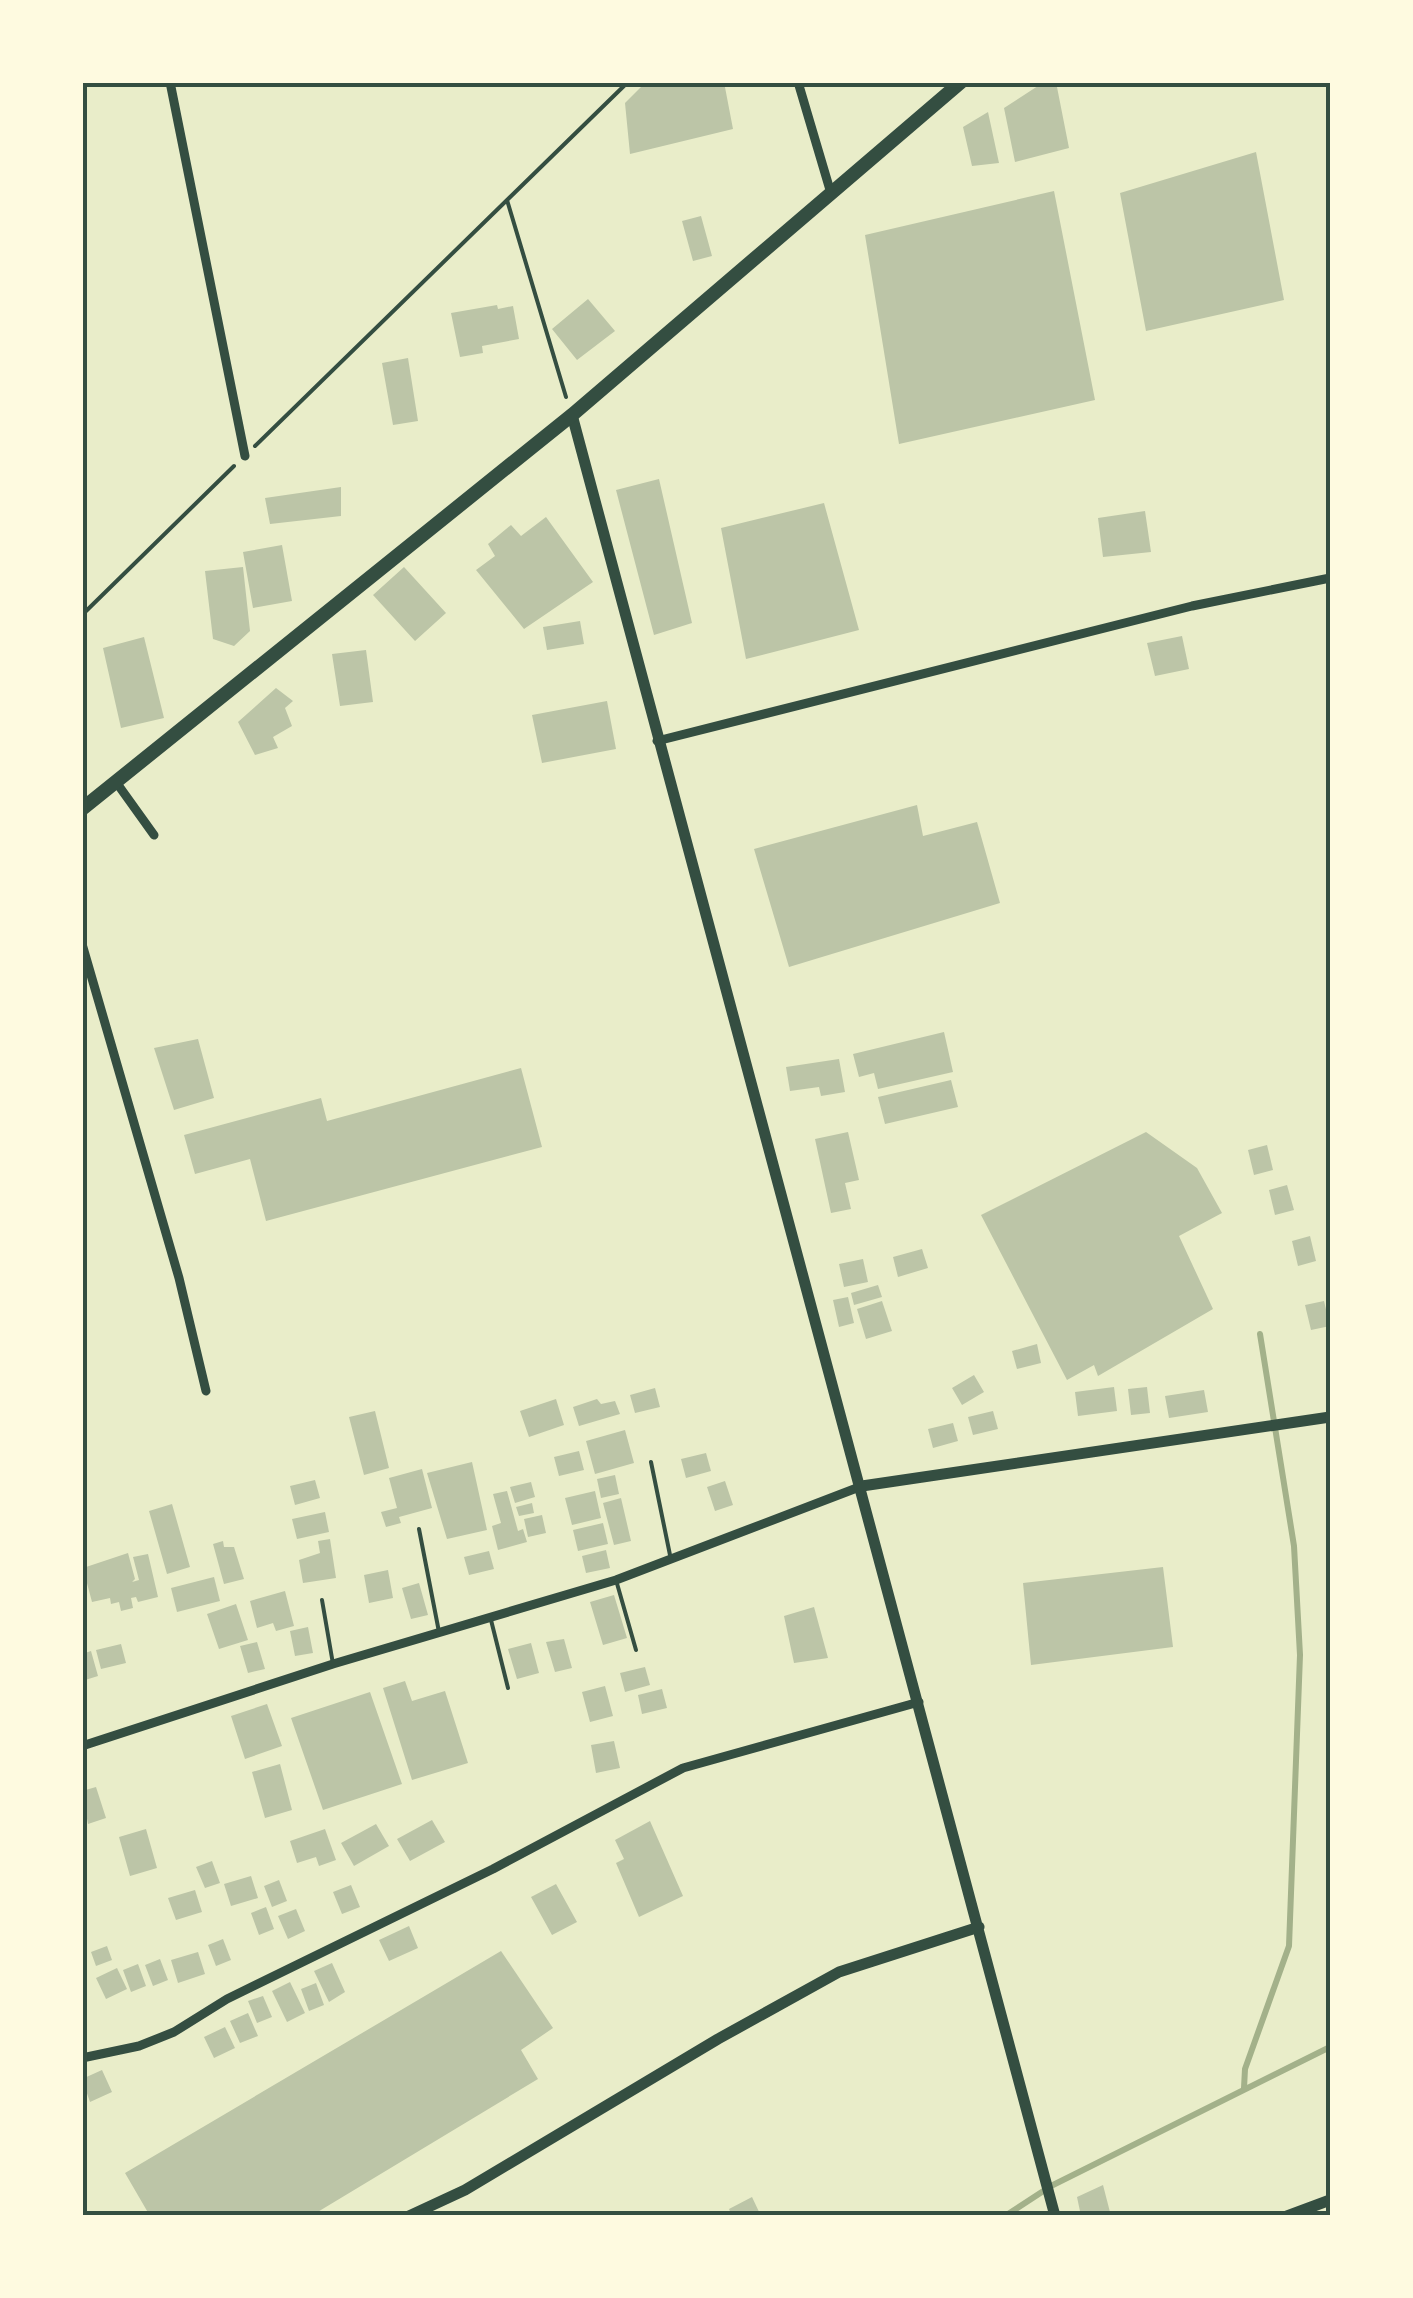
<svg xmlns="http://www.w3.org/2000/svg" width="1413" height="2298" font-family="Rubik,sans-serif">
<rect width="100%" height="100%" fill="#e9edc9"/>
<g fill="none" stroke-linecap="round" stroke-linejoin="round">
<path stroke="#a3b18a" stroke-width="6" d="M1244 2088 1245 2069 1289 1946 1300 1655 1294 1546 1260 1334
M1005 2216 1051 2186 1330 2047"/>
</g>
<path fill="#bcc5a7" d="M646 82H724L733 129 630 154 625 103Z
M1044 82H1056L1069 148 1015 162 1004 108Z
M988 112 999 163 972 166 963 127Z
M1256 152 1284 300 1146 331 1120 193Z
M1054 191 1095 400 899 444 865 235Z
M701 216 712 256 693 261 682 221Z
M588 299 615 331 577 360 552 329Z
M497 305 498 309 513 306 519 339 482 346 483 353 460 357 451 313Z
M408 358 418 421 393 425 382 363Z
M659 479 692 623 654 635 616 490Z
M341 487V516L270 524 265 498Z
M824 503 859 630 746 659 721 528Z
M1145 511 1151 552 1103 557 1098 518Z
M546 517 593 582 524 629 476 570 495 556 488 544 511 525 521 536Z
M282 545 292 601 253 608 243 552Z
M243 567 250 631 234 646 213 639 205 571Z
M404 567 446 613 415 641 373 595Z
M580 621 584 644 547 650 543 627Z
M1182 636 1189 669 1155 676 1147 643Z
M144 637 164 718 121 728 103 648Z
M366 650 373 702 340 706 332 654Z
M276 688 293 701 285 708 292 726 273 737 278 748 255 755 238 722Z
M607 701 616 749 542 763 532 715Z
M917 805 923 836 977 822 1000 903 789 967 754 849Z
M944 1032 953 1072 878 1089 874 1073 859 1077 853 1054Z
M198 1039 214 1098 174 1110 154 1048Z
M839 1059 845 1092 821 1096 819 1087 790 1091 786 1067Z
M521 1068 542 1147 266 1221 250 1159 195 1174 184 1135 321 1098 327 1121Z
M951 1080 958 1107 885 1124 878 1097Z
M848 1132 859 1180 845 1183 851 1209 831 1213 815 1139Z
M1146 1132 1197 1168 1222 1213 1179 1236 1213 1309 1098 1376 1094 1365 1067 1380 981 1215Z
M1267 1145 1273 1170 1254 1175 1248 1150Z
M1287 1185 1294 1210 1275 1215 1269 1190Z
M1310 1236 1316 1261 1298 1266 1292 1241Z
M922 1249 928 1268 898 1277 893 1257Z
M863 1259 868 1282 844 1287 839 1264Z
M878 1285 882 1297 854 1305 851 1293Z
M848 1297 854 1323 839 1327 833 1300Z
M882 1301 892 1331 866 1339 857 1309Z
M1324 1301 1330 1326 1311 1330 1305 1305Z
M1037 1344 1041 1363 1017 1369 1012 1351Z
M974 1375 984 1392 962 1405 952 1388Z
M1114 1387 1117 1411 1078 1416 1075 1392Z
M1147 1387 1150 1413 1131 1415 1128 1389Z
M655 1388 660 1407 635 1413 630 1395Z
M1204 1390 1208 1412 1169 1418 1165 1396Z
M556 1399 564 1425 529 1437 520 1411Z
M597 1399 601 1404 615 1401 620 1414 579 1426 573 1407Z
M375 1411 389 1468 364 1475 349 1417Z
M993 1411 998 1429 973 1435 968 1417Z
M953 1423 958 1441 933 1448 928 1429Z
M625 1430 634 1463 595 1474 586 1441Z
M579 1451 584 1470 559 1476 554 1457Z
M706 1453 711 1471 686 1478 681 1459Z
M472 1462 487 1530 447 1539 427 1473Z
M422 1469 432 1508 399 1517 401 1523 386 1527 381 1512 397 1508 389 1478Z
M615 1475 619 1494 601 1498 597 1479Z
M315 1480 320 1498 295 1505 290 1486Z
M725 1481 733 1505 715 1511 707 1487Z
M531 1482 535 1497 515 1503 510 1487Z
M507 1491 518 1531 523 1529 527 1542 498 1550 492 1526 501 1523 493 1494Z
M595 1491 601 1518 572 1525 565 1498Z
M621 1498 631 1541 614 1545 603 1503Z
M532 1503 534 1513 519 1516 516 1507Z
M172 1504 190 1567 167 1574 149 1511Z
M325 1512 329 1532 297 1539 292 1519Z
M542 1515 546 1533 528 1537 524 1519Z
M603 1523 608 1544 578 1551 573 1530Z
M330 1539 336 1578 303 1583 299 1560 320 1553 318 1541Z
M223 1541 224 1547H234L244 1579 224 1584 213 1544Z
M606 1550 610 1568 586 1573 582 1556Z
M489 1551 494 1569 469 1575 464 1557Z
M128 1553 135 1579 132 1582 139 1580 133 1557 148 1554 158 1597 138 1602 136 1597 131 1598 133 1608 121 1611 119 1602 111 1604 110 1598 92 1602 83 1568Z
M1163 1567 1173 1647 1031 1665 1023 1583Z
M388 1570 393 1598 369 1603 364 1575Z
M214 1577 220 1601 177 1612 171 1588Z
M419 1583 428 1615 411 1619 402 1588Z
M285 1591 294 1626 276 1631 273 1623 257 1628 250 1601Z
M614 1595 627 1638 603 1645 590 1602Z
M236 1604 248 1640 219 1649 207 1614Z
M814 1607 828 1658 794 1663 784 1616Z
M308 1627 313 1653 295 1656 290 1631Z
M564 1639 572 1668 555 1672 546 1642Z
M257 1642 265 1669 248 1673 240 1646Z
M531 1643 539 1673 517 1679 508 1649Z
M121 1644 126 1663 101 1669 96 1650Z
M91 1651 98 1676 82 1681V1654Z
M645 1667 650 1685 625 1692 620 1673Z
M405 1681 412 1701 445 1691 468 1763 412 1780 383 1688Z
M605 1686 613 1716 590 1722 582 1692Z
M662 1689 667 1708 642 1714 638 1695Z
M370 1692 402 1784 323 1810 291 1718Z
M267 1704 282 1746 245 1759 231 1716Z
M614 1741 620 1768 596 1773 591 1745Z
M280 1764 292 1810 265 1818 252 1772Z
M96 1787 106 1818 88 1824 82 1791Z
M432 1820 445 1842 410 1861 397 1839Z
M650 1821 683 1896 639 1917 616 1863 624 1859 615 1840Z
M376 1824 389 1846 354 1866 341 1843Z
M146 1829 157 1868 130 1876 119 1837Z
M325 1829 336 1860 319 1866 316 1857 297 1863 290 1841Z
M212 1861 220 1883 205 1888 196 1867Z
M251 1876 258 1898 231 1906 224 1884Z
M279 1880 287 1901 272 1907 264 1886Z
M556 1884 577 1922 552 1935 531 1897Z
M351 1885 360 1907 342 1914 333 1892Z
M195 1890 202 1912 176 1920 168 1898Z
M266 1907 274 1929 259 1935 251 1913Z
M296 1909 305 1931 288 1939 278 1916Z
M409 1926 418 1948 389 1961 379 1940Z
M223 1939 231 1960 216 1966 208 1945Z
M107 1946 112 1960 96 1966 91 1952Z
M501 1951 553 2028 521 2050 538 2079 311 2216H150L125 2173Z
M198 1952 205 1974 178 1983 171 1960Z
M160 1959 168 1980 153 1986 145 1965Z
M332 1963 345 1992 329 2002 314 1971Z
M138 1964 146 1986 131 1992 123 1970Z
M117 1968 127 1989 106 1999 96 1978Z
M290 1982 305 2013 287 2022 272 1991Z
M316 1983 324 2005 309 2011 301 1989Z
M263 1996 272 2017 257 2023 248 2001Z
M248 2013 258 2036 240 2043 230 2021Z
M225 2027 235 2048 214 2058 204 2037Z
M102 2070 112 2092 90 2102 82 2079Z
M1103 2185 1111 2216H1081L1077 2197Z
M752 2197 761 2216H732L729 2209Z"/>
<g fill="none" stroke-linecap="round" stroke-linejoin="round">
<path stroke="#344e41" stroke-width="4" d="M507 200 566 397
M255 446 628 82
M82 615 234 466"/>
<path stroke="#344e41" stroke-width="4" d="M651 1462 670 1555
M419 1529 439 1632
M616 1580 636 1650
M322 1600 333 1664
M491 1620 508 1688"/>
<path stroke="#344e41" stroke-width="9" d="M170 82 245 456
M798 82 830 190
M657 741 1192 606 1330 578
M116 782 154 835
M82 944 179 1278 206 1391
M82 1746 333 1664 616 1580 862 1486
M82 2058 139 2046 174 2032 227 1999 493 1869 683 1768 919 1702"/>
<path stroke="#344e41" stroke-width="11" d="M572 415 1055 2216
M862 1486 1330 1417
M409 2216 465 2190 718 2039 839 1972 979 1927
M1287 2216 1330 2200"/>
<path stroke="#344e41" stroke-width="14" d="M82 809 572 415 961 82"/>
</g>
<rect width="1413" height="2298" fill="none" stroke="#fefae0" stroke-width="170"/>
<rect x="85" y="85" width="1243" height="2128" fill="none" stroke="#344e41" stroke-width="4"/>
</svg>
